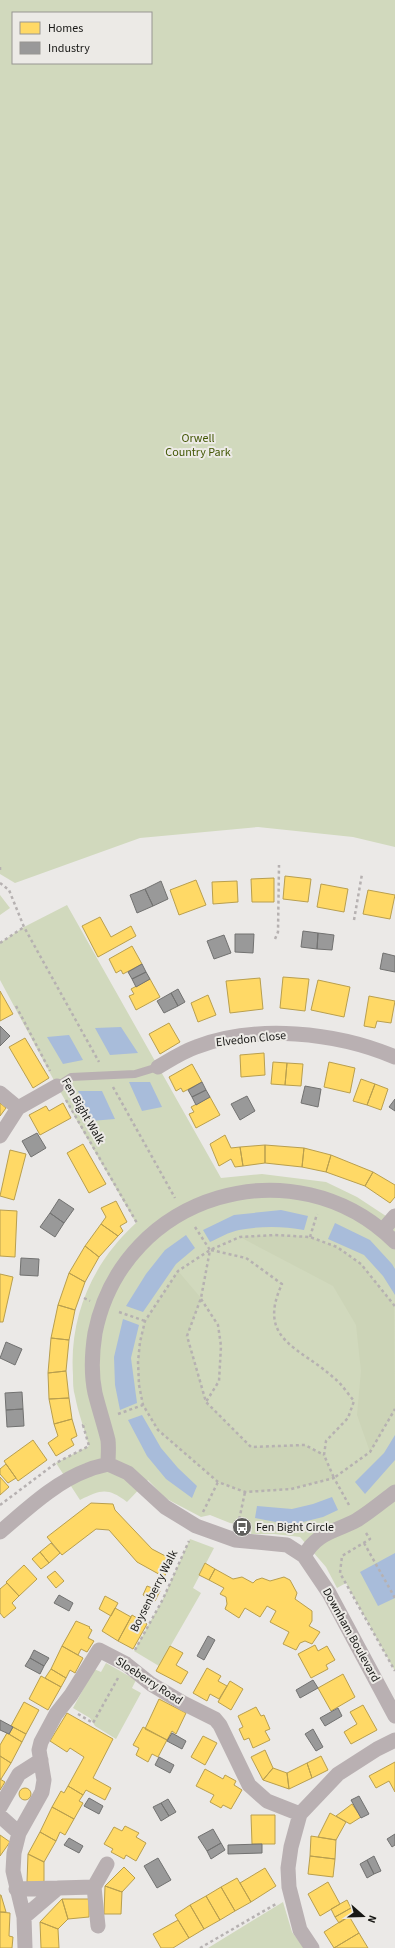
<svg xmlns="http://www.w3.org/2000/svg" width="395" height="1948" font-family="'Source Sans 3',sans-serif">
<rect width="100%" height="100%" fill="#ebe9e7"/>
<path fill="#d1d9bd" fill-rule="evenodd" d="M0 0H395V847L353 837 258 827 140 838 15 883 0 874ZM13 13H151V63H13Z
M0 895 10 908 0 915Z
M67 905 221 1178 262 1174 326 1182 357 1197 395 1222V1671L346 1583 337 1588 326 1567 300 1537 274 1534H251L252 1527 230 1523 210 1515 201 1517 165 1498 148 1480 127 1502C107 1487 101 1490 80 1500L56 1463 89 1446C85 1430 78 1413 75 1396 73 1390 73 1382 73 1375 69 1316 93 1262 136 1223L57 1086 0 980V943L24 927Z
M190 1539 214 1548 193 1588 201 1593 159 1666 134 1651 163 1599Z
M106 1663 136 1680 132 1688 141 1693 116 1739 95 1726 90 1718 73 1708 94 1669 101 1672Z
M283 1902 292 1932 304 1948H208Z"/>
<path fill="#ccd4b7" d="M275 1235 310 1237 337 1247 361 1264 394 1305 395 1409 370 1452 357 1415 361 1371 356 1325 333 1286 240 1237Z
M178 1271 201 1298 187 1336 206 1402 251 1447 305 1445 324 1455 334 1478 291 1489 245 1492 218 1482 158 1430 143 1405 139 1385 138 1362 140 1342 145 1321Z"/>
<path fill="#a8bcda" d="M121 1027 138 1053 110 1055 95 1028Z
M69 1035 83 1060 63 1064 47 1037Z
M129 1082H150L162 1107 142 1111Z
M78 1091H102L115 1119 91 1121Z
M281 1210 308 1216 304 1230C283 1226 260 1226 239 1230 229 1232 219 1238 210 1242L203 1230 234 1215Z
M335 1223 370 1240 392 1264 395 1269V1295L383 1276 364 1255 328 1239Z
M186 1235 195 1248 176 1264 143 1312 126 1306 146 1274 165 1250Z
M123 1319 139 1325 131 1358 137 1403 120 1410 115 1385 114 1357Z
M142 1415 161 1448 178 1468 197 1486 192 1498 166 1479 147 1456 128 1420Z
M395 1435V1460L365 1494 355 1482 384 1453Z
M332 1497 338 1510 323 1517 291 1525 255 1518 257 1506 292 1509 313 1504Z
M395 1553V1598L378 1606 360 1572Z"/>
<path fill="#ffd966" stroke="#b99f4e" d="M285 876 311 879 308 902 283 899Z
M274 878V902H252L251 879Z
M196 880 206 905 179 915 170 890Z
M237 881 238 902 213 904 212 882Z
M321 884 348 889 344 912 317 907Z
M368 890 395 895 390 919 363 914Z
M100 917 111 937 131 926 136 936 98 957 82 926Z
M132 946 142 964 123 974 121 970 116 973 109 959Z
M283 977 309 979 305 1011 280 1008Z
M260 978 263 1009 230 1013 226 981Z
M150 979 160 997 136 1010 129 996 134 994 131 989Z
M318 980 350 987 344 1017 311 1010Z
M0 991 13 1014 0 1021Z
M208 995 216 1015 198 1022 191 1003Z
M369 996 395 1001 391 1023 377 1021 375 1028 364 1026Z
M169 1023 180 1042 160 1054 149 1034Z
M25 1038 49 1078 33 1088 9 1047Z
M264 1053 265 1075 241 1077 240 1055Z
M273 1062 287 1063 285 1085 271 1084Z
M329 1062 355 1068 350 1093 324 1087Z
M287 1063 303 1064 301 1086 285 1085Z
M192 1064 202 1082 183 1092 181 1088 176 1091 169 1077Z
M361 1079 375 1084 367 1105 353 1101Z
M375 1084 388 1089 381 1110 367 1105Z
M210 1097 220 1115 196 1128 189 1114 194 1112 191 1107Z
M0 1103 6 1108 0 1116Z
M63 1103 71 1118 40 1135 29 1115 46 1106 49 1111Z
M225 1135 231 1148 240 1147 243 1166 235 1167 231 1159 219 1166 210 1144Z
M83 1144 106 1184 89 1193 67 1153Z
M265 1145 304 1148 302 1167 265 1163Z
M265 1145V1163L243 1166 240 1147Z
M304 1148 331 1155 326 1172 302 1167Z
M10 1150 26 1154 14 1200 0 1196Z
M331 1155 373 1172 365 1186 326 1172Z
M373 1172 395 1185V1197L390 1203 365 1186Z
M116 1201 127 1222 120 1226 123 1231 118 1236 101 1224 106 1217 101 1208Z
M0 1210 17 1211 15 1257 0 1256Z
M101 1224 118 1236 99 1257 85 1246Z
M85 1246 99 1257 85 1282 69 1273Z
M69 1273 85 1282 75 1310 58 1305Z
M0 1274 13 1277 3 1322H0Z
M58 1305 75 1310 69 1340 51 1338Z
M51 1338 69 1340 66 1371 48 1373Z
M66 1371 69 1398 49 1399 48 1373Z
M69 1398 72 1419 54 1424 49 1399Z
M72 1419 77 1436 71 1439 74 1445 56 1456 48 1443 58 1436 54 1424Z
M33 1440 47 1460 18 1481 4 1461Z
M6 1464 16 1478 8 1483 0 1474V1469Z
M0 1477 9 1487 0 1495Z
M91 1503 113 1504 115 1510 152 1549 173 1560 164 1577 137 1562 109 1530 96 1529 62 1555 47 1537Z
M51 1543 60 1553 49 1563 40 1552Z
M40 1552 49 1563 41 1569 32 1559Z
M205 1563 215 1569 209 1580 199 1575Z
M24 1565 37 1579 19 1596 6 1582Z
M215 1569 233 1579 242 1577 253 1583 256 1580 262 1578 270 1581 284 1577 290 1580 297 1593 295 1599 312 1611V1621L309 1626 320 1632 312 1644 305 1641 300 1643 296 1650 283 1644 289 1632 270 1622 276 1611 267 1606 260 1617 245 1608 239 1618 225 1609 227 1604 226 1597 220 1594 224 1588 209 1580Z
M55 1571 64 1581 56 1588 47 1577Z
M7 1583 19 1596 12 1603 16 1608 4 1618 0 1613V1589Z
M147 1586 160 1591 155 1601 143 1595Z
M105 1596 118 1603 111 1616 99 1609Z
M115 1608 131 1617 118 1641 102 1631Z
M132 1615 147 1624 133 1649 118 1641Z
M76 1621 90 1627 89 1628 92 1630 88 1638 94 1641 87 1652 81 1649 78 1655 62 1646Z
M315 1645 318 1651 327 1646 335 1660 326 1665 328 1669 311 1678 298 1654Z
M62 1646 83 1658 75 1673 70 1670 66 1678 51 1669Z
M170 1646 183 1653 176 1665 188 1672 181 1684 156 1671Z
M207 1668 221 1676 218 1681 227 1686 219 1699 210 1694 207 1701 193 1693Z
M51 1669 66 1678 61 1687 45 1678Z
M343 1674 355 1697 331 1711 318 1688Z
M41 1676 61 1687 48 1710 29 1699Z
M230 1681 243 1689 231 1710 218 1702Z
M159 1699 186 1713 176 1734 172 1731 167 1740 145 1729Z
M24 1702 39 1710 26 1734 11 1726Z
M363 1705 377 1730 351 1744 344 1732 357 1724 350 1712Z
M256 1707 261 1716 264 1715 270 1729 265 1731 270 1740 253 1748 249 1738 244 1740 239 1729 243 1727 238 1716Z
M67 1713 113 1739 93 1778 111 1788 105 1800 86 1790 83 1795 68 1786 84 1757 70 1748 67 1752 50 1741Z
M13 1727 26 1734 22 1742 9 1734Z
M143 1727 167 1740 158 1757 152 1754 148 1762 136 1755 139 1748 133 1745Z
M7 1733 22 1742 11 1763 0 1756V1745Z
M203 1736 217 1743 205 1765 191 1757Z
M265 1750 273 1768 263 1780 251 1757Z
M0 1756 11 1763 1 1779H0Z
M321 1756 328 1770 312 1778 307 1763Z
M395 1762V1792L389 1781 376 1788 369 1776Z
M307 1763 312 1778 289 1789 287 1773Z
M273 1768 287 1773 289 1789 263 1780Z
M205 1769 223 1779 225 1775 236 1781 234 1785 242 1790 231 1809 223 1805 221 1808 210 1802 214 1795 196 1786Z
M0 1779 5 1782 0 1790Z
M68 1786 83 1795 79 1801 83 1803 74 1819 52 1807 61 1791 64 1793Z
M19 1794a6 6 0 1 1 12 0a6 6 0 1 1-12 0Z
M352 1804 361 1817 350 1824 336 1816Z
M52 1807 74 1819 65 1835 60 1832 56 1841 40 1832Z
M330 1813 346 1822 336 1840 318 1837Z
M251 1815H275V1844H252Z
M125 1826 139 1833 136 1837 146 1843 136 1861 126 1855 124 1859 111 1852 113 1849 104 1844 114 1827 122 1831Z
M40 1832 56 1841 44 1862 28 1854Z
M0 1835 10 1842 0 1856Z
M311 1836 336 1840 335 1859 310 1856Z
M28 1854 44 1862V1883L27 1882Z
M310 1856 335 1859 333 1877 308 1874Z
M124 1867 135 1878 122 1892 105 1886Z
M265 1868 276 1886 251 1902 240 1883Z
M237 1878 251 1902 235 1911 221 1887Z
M328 1882 340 1904 320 1916 308 1894Z
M105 1886 122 1892 121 1914H104Z
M221 1887 235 1911 220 1920 206 1896Z
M0 1895H1L6 1912H0Z
M206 1896 220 1920 204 1929 190 1905Z
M62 1899H89V1917L68 1919Z
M62 1899 68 1919 58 1929 40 1922Z
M347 1900 351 1908 335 1917 331 1909Z
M190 1905 204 1929 189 1938 175 1915Z
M351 1908 355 1913 339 1923 335 1917Z
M0 1912 10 1913 9 1936 13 1937 12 1948H0Z
M349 1916 359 1933 334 1948 324 1932Z
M178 1920 189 1938 173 1948H161L153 1934Z
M40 1922 58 1929 59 1948H41Z
M359 1933 368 1948H334Z"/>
<path fill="#999" stroke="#727271" d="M161 881 168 899 153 906 145 889Z
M145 889 153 906 137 913 130 895Z
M303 931 318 933 317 949 301 947Z
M318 933 334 935 332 950 317 949Z
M235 934H254L253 953 235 952Z
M224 935 231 953 214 959 207 941Z
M383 953 395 956V972L380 969Z
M142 964 146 972 132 979 128 972Z
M146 972 150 979 136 987 132 979Z
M178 989 185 1002 178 1006 171 993Z
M171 993 178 1006 164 1013 157 1001Z
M0 1026 10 1036 0 1046Z
M202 1082 206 1090 192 1097 188 1090Z
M305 1086 321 1089 318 1107 301 1103Z
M206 1090 210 1097 196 1105 192 1097Z
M247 1096 255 1111 240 1120 231 1104Z
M395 1099V1111L389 1107Z
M37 1133 46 1148 31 1157 22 1141Z
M59 1199 74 1209 64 1223 50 1213Z
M50 1213 64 1223 55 1237 40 1227Z
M21 1258 39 1259 38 1276 20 1275Z
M6 1342 22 1349 15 1365 0 1358Z
M22 1392 23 1409 6 1410 5 1393Z
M23 1409 24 1426 7 1427 6 1410Z
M59 1595 73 1603 69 1611 54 1603Z
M208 1636 215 1640 204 1660 197 1656Z
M34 1650 49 1658 44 1666 30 1658Z
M30 1658 44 1666 40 1674 25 1666Z
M313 1680 318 1688 300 1698 296 1690Z
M338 1708 342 1716 325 1726 320 1718Z
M0 1720 13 1727 9 1734 0 1730Z
M313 1729 323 1747 316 1751 305 1734Z
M172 1733 186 1741 182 1749 167 1741Z
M159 1757 174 1765 170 1773 155 1765Z
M359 1796 369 1814 361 1818 351 1800Z
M89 1798 103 1806 99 1814 84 1806Z
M168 1799 176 1812 169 1816 161 1803Z
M161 1803 169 1816 161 1821 153 1807Z
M213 1829 221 1843 207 1851 198 1837Z
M395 1834V1845L392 1847 387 1839Z
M69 1838 83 1846 79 1853 64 1845Z
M221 1843 225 1850 211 1859 207 1851Z
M262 1844V1853L228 1854V1845Z
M374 1856 381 1871 374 1874 367 1860Z
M158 1858 171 1880 157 1888 144 1866Z
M367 1860 374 1874 367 1878 360 1864Z"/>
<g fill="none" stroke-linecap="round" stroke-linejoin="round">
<path stroke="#b6b1b1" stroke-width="2.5" stroke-dasharray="3 3" stroke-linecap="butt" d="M0 867V870
M0 883 9 890 24 927 99 1062
M354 920 362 874
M275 939 278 932 279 865
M0 943 24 927
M16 1006 50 1071
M113 1087 175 1198
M66 1100 137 1223
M195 1227 210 1250 201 1298 187 1336 206 1402 251 1447 305 1445 324 1455
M310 1237 317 1214
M211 1250 246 1258 282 1284C256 1340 300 1347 334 1378 342 1384 348 1394 354 1401L348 1418 326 1441 324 1455 334 1478 370 1452 395 1409
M84 1298 90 1301
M201 1299 218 1325 221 1346 219 1381 206 1402
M119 1312 145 1321
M118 1414 143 1405
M0 1505 56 1463 89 1446 83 1425 86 1424
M349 1505 334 1478 291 1489 245 1492 218 1482 158 1430 143 1405 139 1385 138 1362 140 1342 145 1321 178 1271 210 1250 240 1237 275 1235 310 1237 337 1247 361 1264 394 1305 395 1309
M203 1512 218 1482
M238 1525 245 1492
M366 1533 370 1539 342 1556 340 1573 395 1671
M364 1543 395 1598
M135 1650 163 1599 189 1541
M78 1714 93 1723 118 1678
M200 1948 276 1904"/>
<path stroke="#b9b0b2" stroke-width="8" d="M57 1086 71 1077 135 1074 158 1067"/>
<path stroke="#b9b0b2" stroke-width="15" d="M158 1067C170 1060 182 1052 196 1047 256 1024 336 1032 395 1057
M0 1093 18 1108
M0 1136 18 1108 57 1086
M383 1230 395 1216
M108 1464C108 1456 109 1448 108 1440 104 1424 99 1409 95 1393 91 1374 92 1352 95 1333 123 1193 295 1143 395 1242
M108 1464 128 1473 165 1507 196 1526 235 1540 287 1545 304 1556 329 1593 395 1716
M0 1532C26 1510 55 1482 88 1470 94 1467 102 1466 108 1464
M304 1556C317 1532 335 1532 357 1520 370 1512 383 1501 395 1492
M0 1807 19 1774 41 1760
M0 1816 19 1833 14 1853 13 1871 24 1917 25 1948
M19 1833 42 1792 44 1780 39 1750 41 1742 56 1714 71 1695 99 1650 126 1664 151 1684 183 1703 215 1719 220 1725 249 1785 267 1801 300 1814
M94 1887 98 1926
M16 1889 58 1888
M24 1917 58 1888 94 1887 107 1864
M312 1948 300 1930 289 1887 288 1868 291 1847 300 1814 338 1774 377 1749 395 1740"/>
</g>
<defs>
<g id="bus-disc" transform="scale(1)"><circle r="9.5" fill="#61605e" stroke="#eceae6"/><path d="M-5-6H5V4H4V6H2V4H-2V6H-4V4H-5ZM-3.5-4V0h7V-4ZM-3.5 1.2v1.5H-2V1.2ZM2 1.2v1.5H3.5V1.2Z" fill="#fff"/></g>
</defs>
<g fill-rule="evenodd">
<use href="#bus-disc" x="242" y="1527"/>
</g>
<g text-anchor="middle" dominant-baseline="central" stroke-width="4" stroke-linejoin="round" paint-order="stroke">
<g font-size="12" fill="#445806" stroke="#eceae6">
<text x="198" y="438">Orwell<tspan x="198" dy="14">Country Park</tspan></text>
</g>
<g font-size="12" fill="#171715" stroke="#eceae6">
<text transform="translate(251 1039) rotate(-6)">Elvedon Close</text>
<text transform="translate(83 1111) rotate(60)">Fen Bight Walk</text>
<text transform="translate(154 1591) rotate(-63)">Boysenberry Walk</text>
<text transform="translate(351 1635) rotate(61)">Downham Boulevard</text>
<text transform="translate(149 1681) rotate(33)">Sloeberry Road</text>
</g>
<g font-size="12" fill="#171715" stroke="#eceae6" text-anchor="start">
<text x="256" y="1527">Fen Bight Circle</text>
</g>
</g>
<rect x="12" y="12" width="140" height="52" fill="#eceae6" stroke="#979692"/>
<rect x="20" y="22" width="20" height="12" fill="#ffd966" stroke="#979692"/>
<text x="48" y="32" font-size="12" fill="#171715">Homes</text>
<rect x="20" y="42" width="20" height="12" fill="#999999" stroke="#979692"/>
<text x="48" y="52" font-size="12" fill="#171715">Industry</text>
<g transform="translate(363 1916) rotate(110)" stroke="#eceae6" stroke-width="3" paint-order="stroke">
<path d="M0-3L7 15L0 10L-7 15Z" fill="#171715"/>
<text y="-6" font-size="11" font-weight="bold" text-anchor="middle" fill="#171715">N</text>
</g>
</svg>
